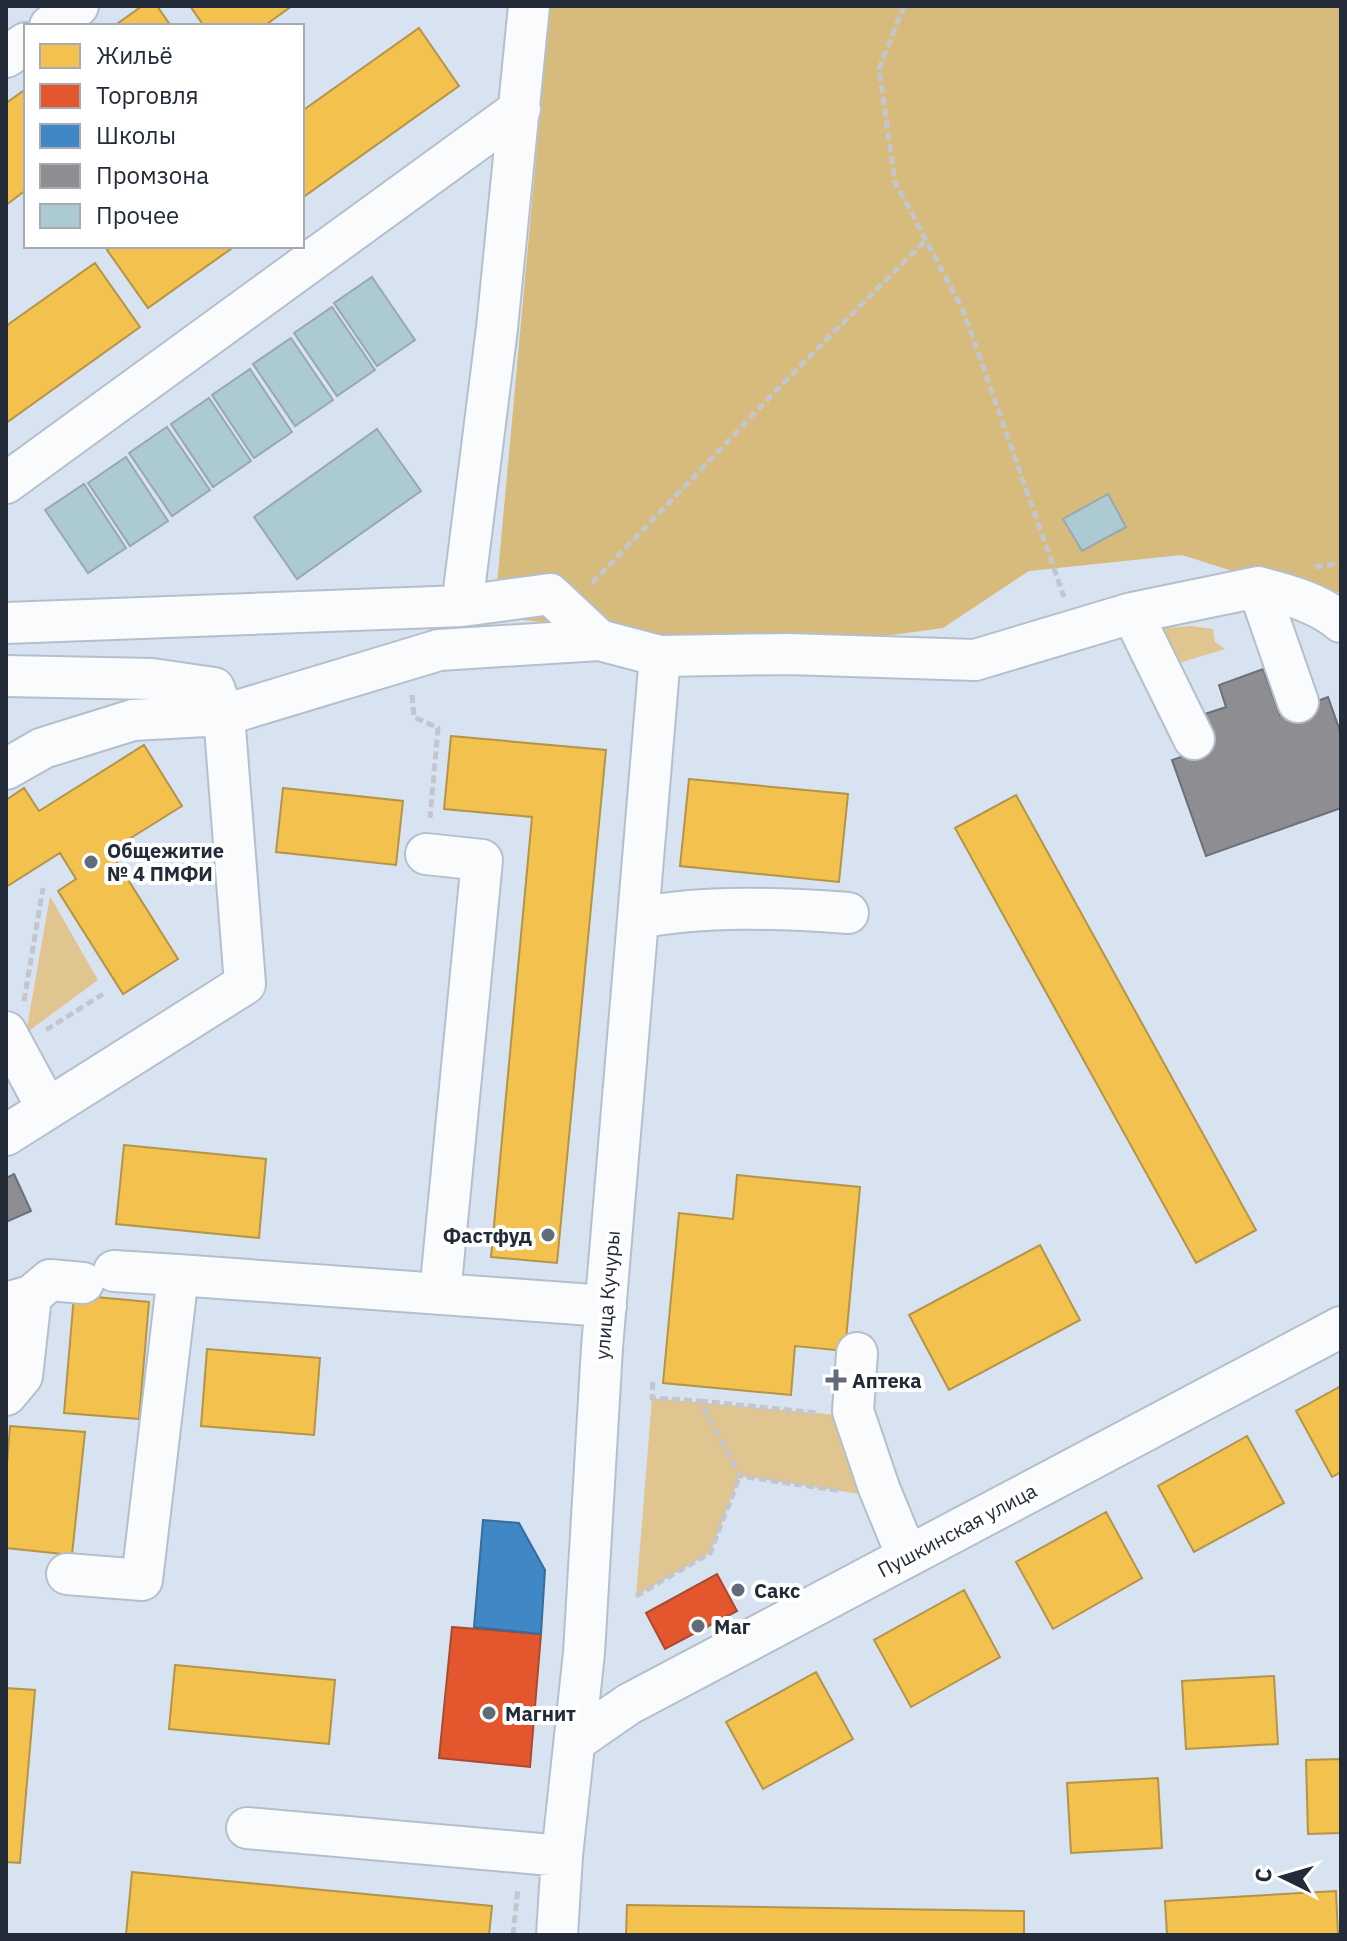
<svg xmlns="http://www.w3.org/2000/svg" width="1347" height="1941" font-family="'IBM Plex Sans',sans-serif">
<rect width="100%" height="100%" fill="#d8e3f2"/>
<path fill="#e0c591" d="M1191 626 1213 629 1215 642 1225 649 1169 666 1153 629Z
M50 896 98 980 26 1033Z
M652 1398 837 1415 867 1495 740 1476 710 1553 636 1596Z"/>
<path fill="#d6bb7c" d="M550 6H1341V592L1311 596 1182 555 1029 571 943 628 798 648 494 617Z"/>
<path fill="#f2c14e" stroke="#b49448" stroke-width="2" d="M142 6H157L171 26H114Z
M190 6H292L264 26H204Z
M419 28 459 86 302 198V111Z
M26 89V190L6 205V103Z
M112 246H235L148 308 107 250Z
M95 263 140 327 6 423V326Z
M451 736 606 750 557 1263 491 1257 532 817 444 809Z
M144 745 182 806 110 851 178 959 123 994 58 891 76 879 60 853 6 887V800L24 788 39 811Z
M689 779 848 794 839 882 680 866Z
M283 788 403 801 396 865 276 852Z
M1016 795 1256 1230 1196 1263 955 828Z
M124 1145 266 1159 259 1238 116 1224Z
M737 1175 860 1187 845 1351 795 1346 791 1395 663 1383 679 1213 733 1219Z
M1040 1245 1080 1320 949 1390 909 1315Z
M74 1295 149 1302 139 1419 64 1413Z
M207 1349 320 1358 314 1435 201 1426Z
M1341 1386V1472L1332 1477 1296 1411Z
M10 1426 85 1432 72 1555 6 1548V1476Z
M1247 1436 1284 1503 1194 1552 1158 1486Z
M1106 1512 1142 1578 1053 1629 1016 1562Z
M964 1590 1000 1657 911 1707 874 1640Z
M175 1665 335 1680 329 1744 169 1729Z
M816 1672 853 1739 763 1789 726 1722Z
M1274 1676 1278 1744 1186 1749 1182 1681Z
M6 1688 35 1690 20 1863 6 1862Z
M1341 1759V1833L1308 1834 1306 1760Z
M1158 1778 1162 1848 1071 1853 1067 1783Z
M132 1872 492 1906 489 1935H126Z
M1336 1891 1338 1935H1167L1165 1901Z
M627 1905 1024 1911V1935H626Z"/>
<path fill="#e4572e" stroke="#aa4a31" stroke-width="2" d="M717 1574 737 1611 665 1649 646 1613Z
M452 1627 541 1634 530 1767 439 1758Z"/>
<path fill="#3f88c5" stroke="#376c9b" stroke-width="2" d="M483 1520 519 1523 545 1570 541 1634 474 1627Z"/>
<path fill="#8d8d92" stroke="#6d7077" stroke-width="2" d="M1263 669 1280 715 1328 697 1341 734V808L1206 856 1172 760 1207 748 1196 717 1226 707 1219 685Z
M14 1174 31 1211 6 1222V1178Z"/>
<path fill="#accad2" stroke="#99a8af" stroke-width="2" d="M372 277 415 340 377 366 334 303Z
M332 307 375 370 337 396 294 333Z
M291 338 333 400 295 426 253 364Z
M250 369 292 432 254 458 212 395Z
M209 398 251 461 213 487 171 424Z
M167 427 210 490 172 516 129 453Z
M377 429 421 491 297 579 254 517Z
M126 457 168 521 130 546 88 483Z
M84 484 126 548 88 573 45 510Z
M1108 494 1126 527 1082 551 1063 519Z"/>
<g fill="none" stroke-linecap="round" stroke-linejoin="round">
<g stroke="#b5bfcc" stroke-width="44">
<path id="minor" d="M50 26 78 6
M6 57 26 43
M6 483 520 109
M1258 587C1286 594 1319 603 1341 622
M462 606 497 328 529 6
M1132 613 1194 739
M6 623 462 606 550 594 599 640
M6 676 152 679 214 688 224 715 133 720 43 748 6 769
M426 854 482 860 440 1294
M638 918C706 905 779 908 848 913
M6 1032 47 1108
M6 1135 245 984 224 715 439 650 599 640 660 656 787 654 975 660 1132 613 1258 587 1298 702
M114 1271 178 1275
M31 1296 50 1280 83 1283
M6 1303 31 1296 22 1376 6 1395
M857 1353 853 1411 879 1488 907 1556
M67 1574 142 1580 178 1275 606 1306
M577 1740 629 1704 1341 1327
M247 1828 562 1856
M557 1935 562 1856 584 1653 602 1348 660 656"/>
</g>
<path stroke="#c3c6cc" stroke-width="5" stroke-dasharray="8 4" stroke-linecap="butt" d="M904 6 879 69 895 182 963 310 1064 597
M1315 567 1341 563
M592 583 798 368 926 240
M412 695 414 717 438 728 430 818
M24 1001 43 888
M46 1030 103 994
M653 1382 652 1398 700 1401 740 1476 842 1491
M700 1401 818 1413
M636 1596 710 1553 740 1476
M513 1935 518 1888"/>
<use href="#minor" stroke="#f9fbfd" stroke-width="40"/>
</g>
<g fill="#626b7a" stroke="#fff" stroke-width="3">
<circle cx="91" cy="862" r="8"/>
<circle cx="548" cy="1235" r="8"/>
<path d="M832 1368h8v8h8v8h-8v8h-8v-8h-8v-8h8z"/>
<circle cx="738" cy="1590" r="8"/>
<circle cx="698" cy="1626" r="8"/>
<circle cx="489" cy="1713" r="8"/>
</g>
<g text-anchor="middle" dominant-baseline="central" stroke-width="8" stroke-linejoin="round" paint-order="stroke">
<g font-size="20" font-weight="bold" fill="#232b39" stroke="#fff" text-anchor="start">
<text x="107" y="850">Общежитие<tspan x="107" dy="23">№ 4 ПМФИ</tspan></text>
<text x="532" y="1235" text-anchor="end">Фастфуд</text>
<text x="852" y="1380">Аптека</text>
<text x="754" y="1590">Сакс</text>
<text x="714" y="1626">Маг</text>
<text x="505" y="1713">Магнит</text>
</g>
<g font-size="20" fill="#232b39" stroke="#fff">
<text transform="translate(607 1295) rotate(-85)">улица Кучуры</text>
<text transform="translate(957 1530) rotate(-28)">Пушкинская улица</text>
</g>
</g>
<rect width="1347" height="1941" fill="none" stroke="#232b39" stroke-width="16"/>
<rect x="24" y="24" width="280" height="224" fill="#ffffff" stroke="#a7aab0" stroke-width="2"/>
<rect x="40" y="44" width="40" height="24" fill="#f2c14e" stroke="#a7aab0" stroke-width="2"/>
<text x="96" y="64" font-size="24" fill="#232b39">Жильё</text>
<rect x="40" y="84" width="40" height="24" fill="#e4572e" stroke="#a7aab0" stroke-width="2"/>
<text x="96" y="104" font-size="24" fill="#232b39">Торговля</text>
<rect x="40" y="124" width="40" height="24" fill="#3f88c5" stroke="#a7aab0" stroke-width="2"/>
<text x="96" y="144" font-size="24" fill="#232b39">Школы</text>
<rect x="40" y="164" width="40" height="24" fill="#8d8d92" stroke="#a7aab0" stroke-width="2"/>
<text x="96" y="184" font-size="24" fill="#232b39">Промзона</text>
<rect x="40" y="204" width="40" height="24" fill="#accad2" stroke="#a7aab0" stroke-width="2"/>
<text x="96" y="224" font-size="24" fill="#232b39">Прочее</text>
<g transform="translate(1283 1877) rotate(275)" stroke="#ffffff" stroke-width="6" paint-order="stroke">
<path d="M0-6L14 30L0 20L-14 30Z" fill="#232b39"/>
<text y="-12" font-size="22" font-weight="bold" text-anchor="middle" fill="#232b39">С</text>
</g>
</svg>
